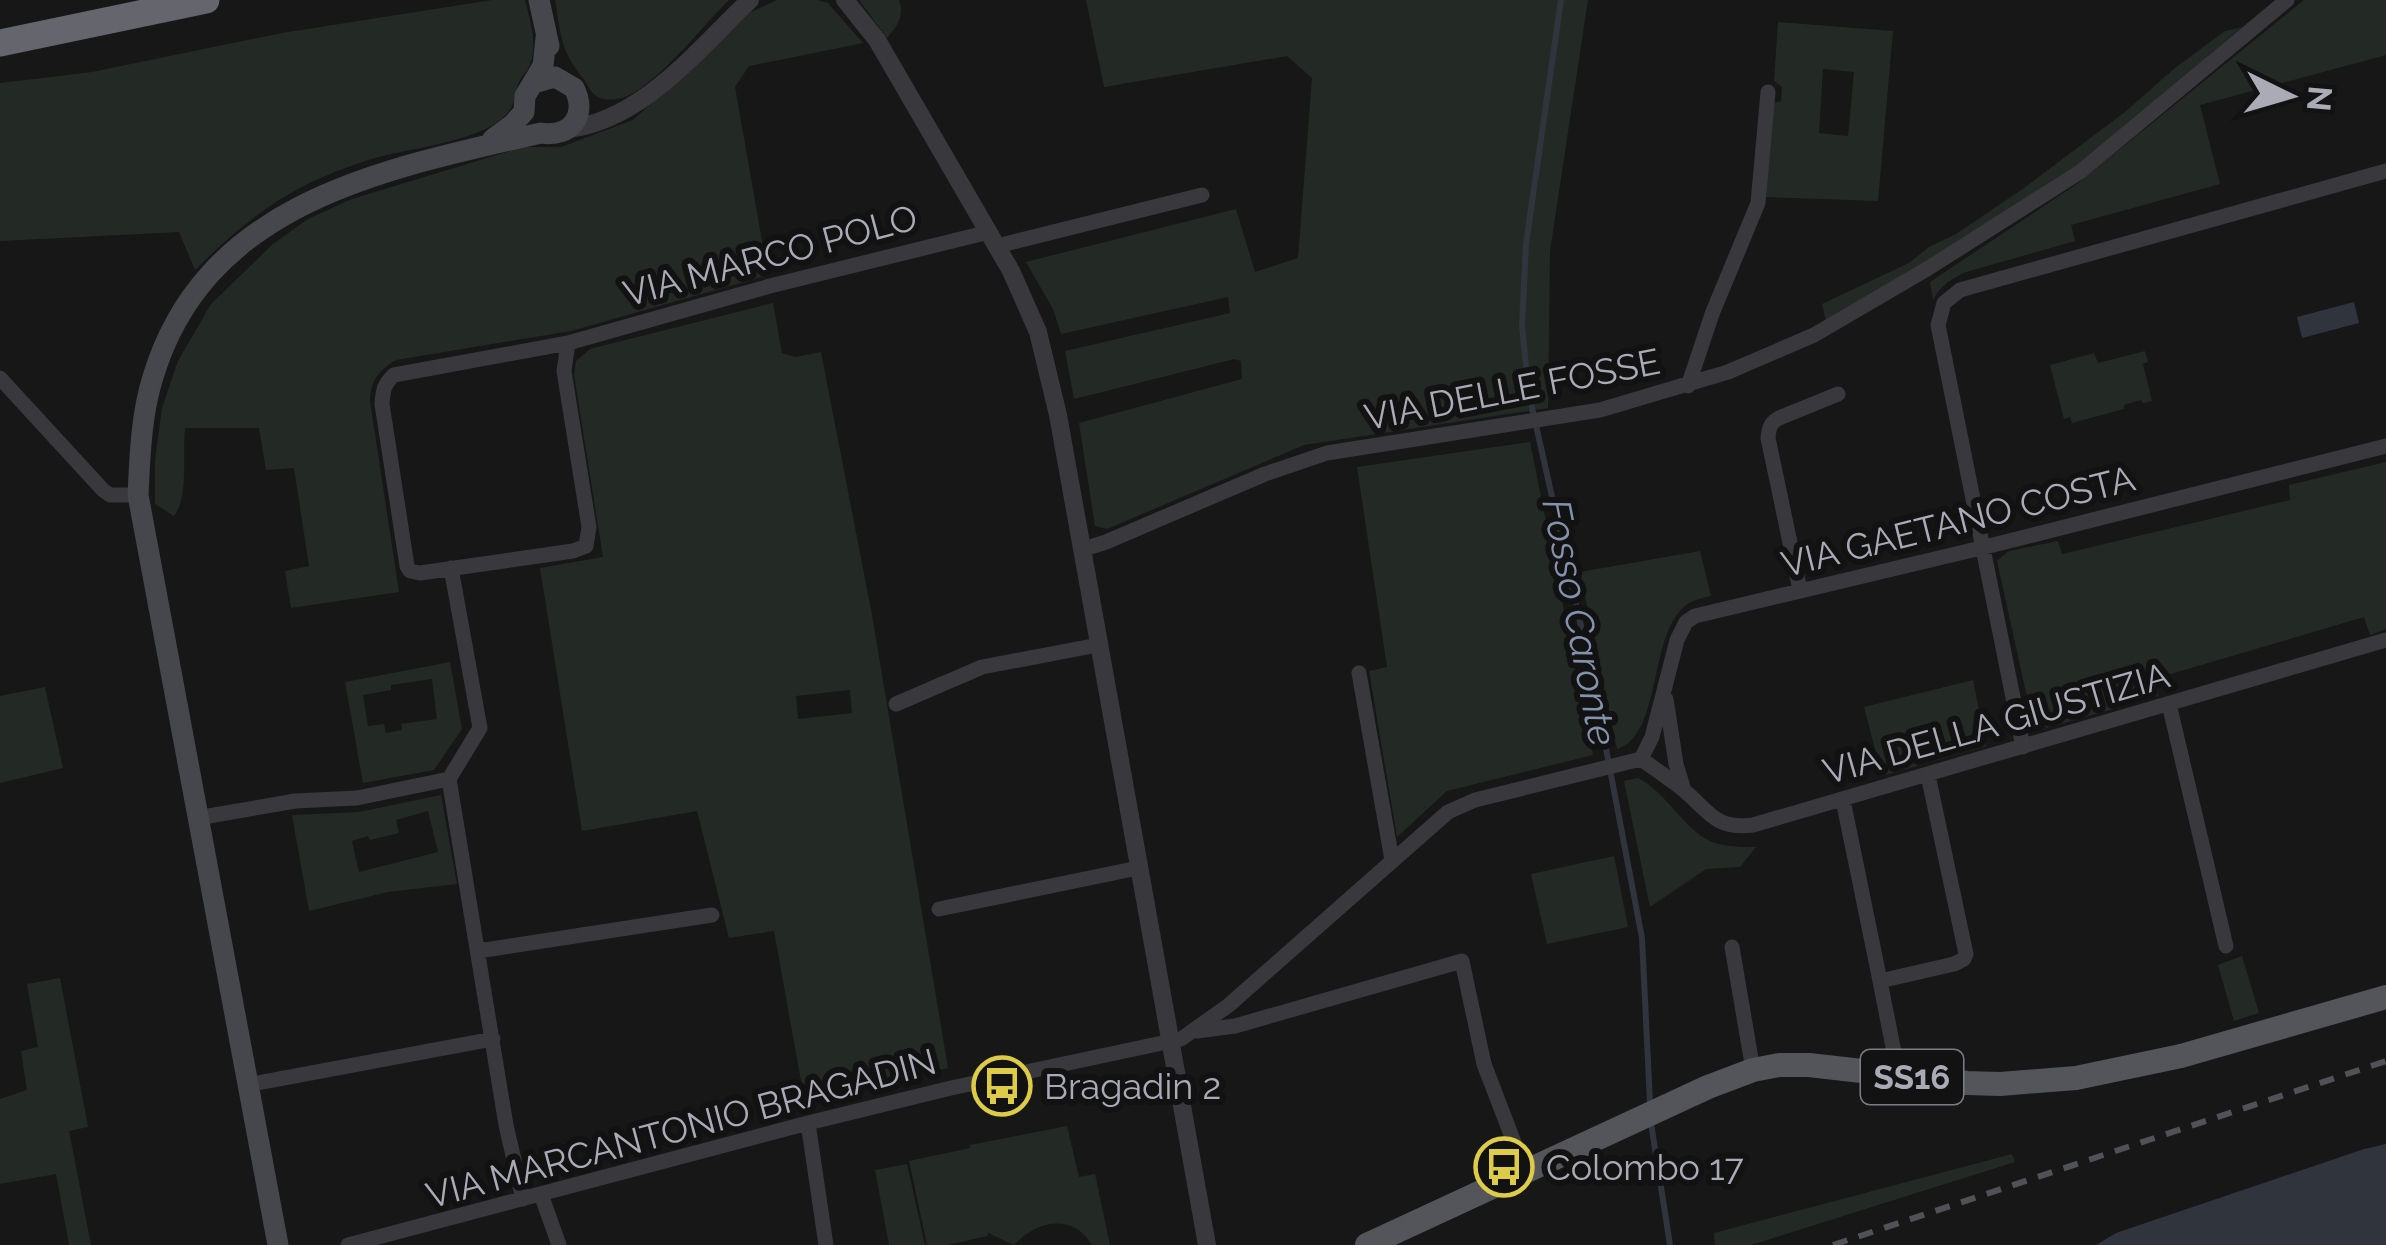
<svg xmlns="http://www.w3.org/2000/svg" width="2386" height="1245" font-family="Raleway,sans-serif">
<rect width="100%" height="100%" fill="#171718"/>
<path fill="#232a25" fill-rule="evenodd" d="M492 0H525C530 20 538 44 530 64 527 73 524 72 520 80 515 88 516 98 512 106 495 141 409 148 375 158 355 164 333 172 314 181 268 202 230 235 195 270L179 232 0 241V83L92 72 282 33Z
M555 0H729C700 29 669 70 635 92 626 98 611 102 600 98 591 95 588 84 582 77 560 50 561 34 555 0Z
M777 0H818L828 3 863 43 749 66 735 87 768 275 571 331 396 360C378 371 371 380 370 401L399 592 291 608 285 571 309 566 294 468 266 470 259 428H185C182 455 189 497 174 516L155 504V460L162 408 178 361 211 304 273 244 308 219 352 199 523 147H561L633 120 751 12Z
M859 0H899C905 15 897 27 887 38Z
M1086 0H1588L1550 251 1548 408 1304 445 1107 529 1095 526 1079 423 1242 379 1241 361 1234 359 1074 399 1065 351 1230 313 1228 297 1061 334 1053 309 1026 262 1236 209 1255 272 1298 258 1312 78 1287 56 1104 87Z
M2304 0H2386V55L2200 105 2220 184 2071 225 2075 241 1966 272C1951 279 1941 285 1933 300L1930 282 2077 184Z
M1778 22 1893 31 1878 201 1765 197 1772 104 1781 101 1782 87 1774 81ZM1823 69 1854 72 1848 136 1819 133Z
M2242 27 2076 168 1977 234 1826 321 1822 304 1909 263 1929 247 1956 234 2024 188 2125 112 2175 68 2225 31Z
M773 303 782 353 795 357 821 352 872 615 948 1068 805 1103 774 931 729 938 697 811 582 831 540 568 603 557 574 375 576 361 590 349ZM850 690 852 713 798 719 796 696Z
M2145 351 2148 362 2143 364 2152 401 2143 403 2141 400 2124 405V409L2072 423 2070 417 2064 419 2050 365 2094 353 2098 363Z
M1530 442 1593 755 1447 791 1397 837 1369 671 1387 667 1357 467Z
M2386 462V629L2370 635 2364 617 2157 678 2158 696 2047 728 2030 711 1997 561 2009 551 2058 541 2062 554 2290 500 2289 485Z
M1700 551 1711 596C1702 598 1692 600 1685 606 1648 636 1662 736 1617 749L1580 572Z
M450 662 462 729 434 770 363 783 345 682ZM432 679 437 719 401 724 402 730 386 733 384 724 368 726 363 695 391 690V685Z
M1973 680 1986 746 1882 776 1864 707Z
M45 687 63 768 0 783V696Z
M1638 778C1666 793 1682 825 1706 839 1719 847 1740 847 1756 847L1740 867 1706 869 1650 907 1624 781Z
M441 795 457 884 388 892 309 911 292 815 359 812ZM428 811 438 852 359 872 352 841 368 836 370 840 399 833 396 820Z
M1614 856 1628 927 1547 944 1531 874Z
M2242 956 2259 1013 2234 1021 2218 965Z
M60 978 88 1127 69 1131 91 1245H69L56 1174 0 1184V1099L27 1090 21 1051 38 1047 27 984Z
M1067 1126 1079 1177 1095 1174 1110 1245H1092C1073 1213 1037 1220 1014 1245L988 1233V1236L947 1245H927L909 1161 970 1148V1145Z
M2012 1154 2015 1162 1751 1245H1715L1714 1233Z
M907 1164 925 1245H889L875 1170Z"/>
<path fill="#30343d" d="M2354 302 2359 323 2302 338 2297 317Z
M2386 1144V1245H2096L2116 1233 2364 1149Z"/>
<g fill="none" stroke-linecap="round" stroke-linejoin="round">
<path stroke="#30343d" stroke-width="6" d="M1561 0 1526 244 1522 326 1529 394 1593 680 1642 938 1650 1103
M1651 1123 1670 1245"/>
<path stroke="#38383d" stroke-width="15" d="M997 246 1202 195
M568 343 564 371 589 527 586 546 573 551 420 573 410 571 407 566 382 404C383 390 384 384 394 375L568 343 770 286 989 232
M0 378 103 490 110 495H138
M1688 386 1712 314 1758 203 1768 92
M1081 550 1106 542 1265 474 1327 453 1600 410 1728 372 1814 335 1927 269 2080 172 2287 0
M1800 590 1768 438C1769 428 1770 423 1779 418L1838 394
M1359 673 1392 860
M1666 699 1676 764 1683 787
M896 704 982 667 1098 645
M2169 704 2226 946
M2023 747 1938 325 1944 303 1960 290 2386 171
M1641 759 1652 737 1677 640 1686 622 1695 616 1981 548 2386 446
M1641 759C1654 768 1667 777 1680 787 1708 809 1713 830 1753 825L2386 640
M449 779 506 1125 523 1199
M449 779 480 728 451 568
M1843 800 1880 981
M197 818 295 801 357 798 449 779
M939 909 1138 868
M1732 947 1753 1070
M478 951 712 915
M1197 1031 1235 1026 1462 961 1484 1064 1525 1171
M1894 1075V1052L1880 981 1954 964 1964 959 1966 954 1928 775
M247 1085 493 1039
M808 1123 826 1245
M541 1194 559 1245
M348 1245 808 1123 951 1088 1181 1039 1229 1005 1448 812 1475 800 1641 759"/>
<path stroke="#38383d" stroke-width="18" d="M845 0 877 40 1011 271 1038 332 1058 415 1207 1245
M568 129C643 120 698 49 750 0"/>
<path stroke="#46464d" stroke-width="21" d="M539 0 549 46
M493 139 512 125 524 112 525 96 543 66 546 38
M278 1245 138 495C140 456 141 415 153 377 206 201 385 169 541 133 571 138 588 115 574 88L555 77 534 83"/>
<path stroke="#54545b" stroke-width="24" d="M1367 1245 1708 1087 1753 1070 1779 1065H1809L1967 1083 2000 1084 2076 1078 2181 1056 2386 997"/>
<path stroke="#64656d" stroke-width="27" d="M0 43 206 0"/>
<path stroke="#515158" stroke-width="6" stroke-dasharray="15 12" stroke-linecap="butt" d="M1833 1245 2386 1061"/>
</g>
<defs>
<g id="bus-ring" transform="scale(3)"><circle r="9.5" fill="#121213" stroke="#decc48" stroke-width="1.5"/><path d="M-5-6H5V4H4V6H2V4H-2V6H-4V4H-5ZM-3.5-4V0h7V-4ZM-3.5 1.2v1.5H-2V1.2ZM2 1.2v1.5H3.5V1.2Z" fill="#decc48"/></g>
</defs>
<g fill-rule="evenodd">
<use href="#bus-ring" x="1002" y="1086"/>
<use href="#bus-ring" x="1504" y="1167"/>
</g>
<g text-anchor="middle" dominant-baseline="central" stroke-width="12" stroke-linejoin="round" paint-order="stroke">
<rect fill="#121213" stroke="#7c7d86" stroke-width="3" x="1861" y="1050" width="102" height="54" rx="9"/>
<g font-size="33" font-weight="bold" fill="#aaabb7">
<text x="1912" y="1077">SS16</text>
</g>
<g font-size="36" fill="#aaabb7" stroke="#121213">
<text transform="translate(770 255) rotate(-15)">VIA MARCO POLO</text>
<text transform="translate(1512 389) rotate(-11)">VIA DELLE FOSSE</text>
<text transform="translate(1958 521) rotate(-14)">VIA GAETANO COSTA</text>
<text transform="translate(1996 723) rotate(-16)">VIA DELLA GIUSTIZIA</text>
<text transform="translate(681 1128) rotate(-15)">VIA MARCANTONIO BRAGADIN</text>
</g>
<g font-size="36" fill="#aaabb7" stroke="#121213" text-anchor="start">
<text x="1044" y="1086">Bragadin 2</text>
<text x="1546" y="1167">Colombo 17</text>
</g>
<g font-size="39" font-style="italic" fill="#8592ae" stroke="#121213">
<text transform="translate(1580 622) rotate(79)">Fosso Caronte</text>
</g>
</g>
<g transform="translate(2290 96) rotate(95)" stroke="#121213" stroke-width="9" paint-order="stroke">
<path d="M0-9L21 45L0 30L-21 45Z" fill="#aaabb7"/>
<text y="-18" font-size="33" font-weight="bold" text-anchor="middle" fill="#aaabb7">N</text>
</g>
</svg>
